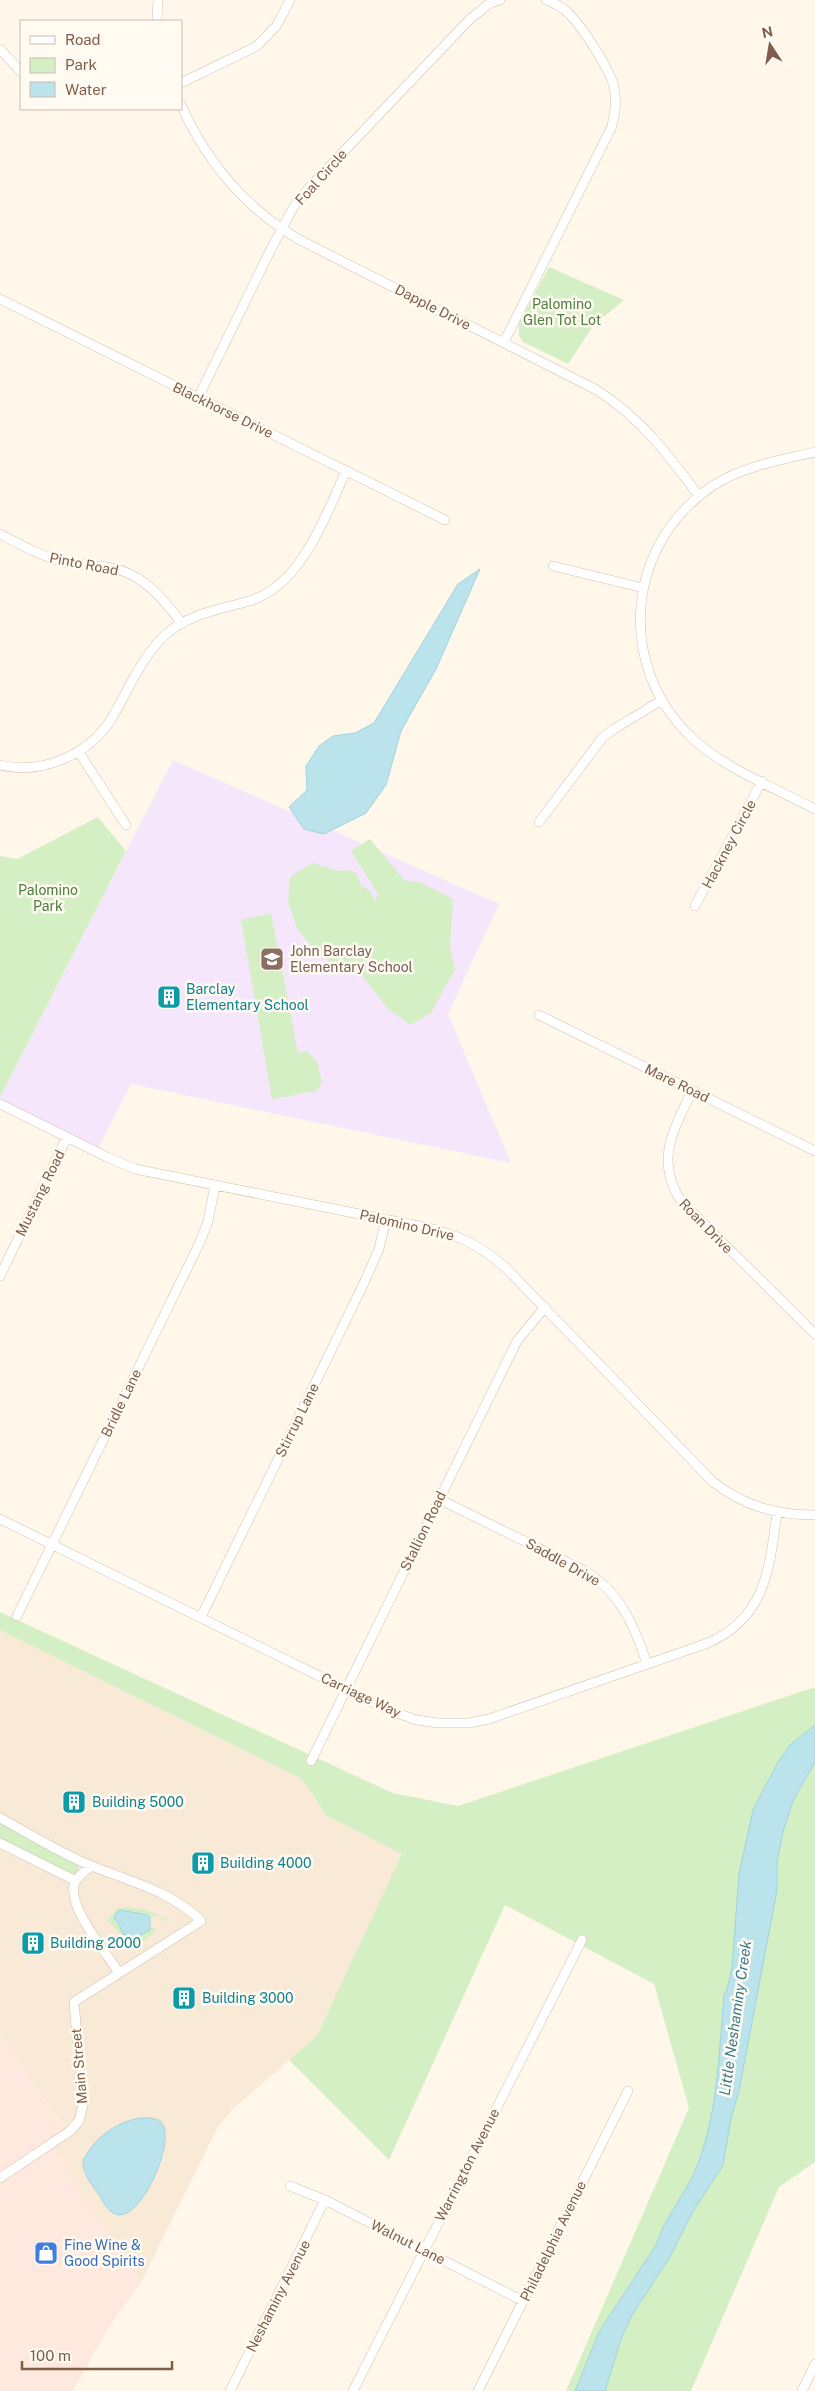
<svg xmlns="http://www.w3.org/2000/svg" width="815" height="2391" font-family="'Public Sans',sans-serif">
<rect width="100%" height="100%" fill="#fff8ea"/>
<path fill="#f8ead7" d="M0 1630 302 1779 327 1816 403 1854 317 2036 233 2109 218 2127 141 2282 59 2158 48 2138 63 2128 0 2031Z"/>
<path fill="#ffe9de" d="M0 2031 63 2129 48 2138 59 2158 141 2282 107 2330 73 2391H0Z"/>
<path fill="#f5e6fc" d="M173 760 499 904 448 1014 511 1163 131 1084 96 1152 0 1104V1097Z"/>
<path fill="#d5efc5" d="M549 267 624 300 593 326 568 364 523 342 519 335V323Z
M98 817 126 851 0 1097V856L17 859Z
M370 839 405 881 420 882 453 899 450 948 455 969 431 1013 410 1025 388 1009 362 975 340 969 314 950 297 928 288 902 290 877 312 863 339 871 351 870 357 874 360 884 371 892 375 902 378 894 351 851Z
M271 913 298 1053 307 1051 317 1061 322 1083 316 1091 272 1099 241 920Z
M0 1612 393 1793 458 1806 815 1687V2162L779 2187 691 2391H566L689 2108 654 1984 505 1905 389 2160 289 2060 317 2036 402 1854 327 1816 302 1779 0 1630Z
M0 1823 78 1865V1870L75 1873H69L0 1838Z
M124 1907 146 1910 169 1920 164 1921 159 1916H153L150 1919 144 1914 119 1911 117 1912 116 1920 126 1936 138 1937 151 1927 156 1929C136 1958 121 1933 107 1920L117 1909Z"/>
<path fill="#bbe3ec" stroke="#a0d2df" d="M480 569 436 669 401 731 386 785 366 813 324 834 304 829 289 807 307 790 306 766 319 746 333 736 355 733 374 723 458 584Z
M815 1725V1762L793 1801 783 1832 777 1861V1890L739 2091 731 2118 723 2165 692 2213 670 2257 632 2315 621 2339 605 2391H575L599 2332 656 2245C665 2216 687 2193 698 2164 718 2111 719 2051 724 1995L727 1990 732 1968 739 1874 753 1810 778 1762 790 1745Z
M121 1910 147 1915 150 1918V1930L135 1938 123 1934 119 1924 114 1918 117 1912Z
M139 2118C146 2118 156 2117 161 2122 178 2138 139 2229 113 2213 107 2209 104 2203 101 2198 94 2187 82 2174 83 2161 94 2138 115 2123 139 2118Z"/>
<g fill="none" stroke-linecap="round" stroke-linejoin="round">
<g stroke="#d4c0ad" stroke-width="10">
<path id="street" d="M157 21 158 0
M0 49 21 72
M181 83 257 46 277 25 290 0
M181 105C207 163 244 207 298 239L595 389C641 418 667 453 699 496
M0 299 445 520
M504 342 612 126C615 112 617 101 614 87 611 71 581 25 569 14 563 7 554 3 546 0
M198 398 270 251 293 208 307 190 470 19 490 3 500 0
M815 452C781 460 744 466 714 485 626 543 615 664 691 737 723 768 775 788 815 809
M0 534C21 545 41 556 64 562 78 565 92 565 107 567 142 572 161 597 182 623
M553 566 643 588
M78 751 126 825
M0 765C42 775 89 755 112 718 129 689 140 659 165 635 190 613 219 610 249 601 301 586 325 517 346 471
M539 822 603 737 614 729 662 700
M695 906 762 781
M539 1015 815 1151
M692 1091C674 1130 655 1158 680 1200L815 1334
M0 1104 107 1157 135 1169 424 1227C456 1234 480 1245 505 1267L713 1482C744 1506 776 1515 815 1515
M0 1276 67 1137
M439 1499 583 1570C620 1591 634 1625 647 1664
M0 1519 388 1710 417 1720 438 1723H469L489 1719 708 1643C766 1617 769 1570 777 1513
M17 1616 200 1242 208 1221 215 1186
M201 1617 364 1283 379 1249 386 1219
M311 1761 517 1341 545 1307
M0 1818C30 1834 61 1854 92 1866 129 1881 173 1892 201 1921L74 2002 83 2105 79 2121 70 2131 0 2178
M0 1843 76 1881
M92 1866C84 1871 76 1877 74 1886 69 1909 107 1954 119 1973
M290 2186 325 2200 523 2301
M230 2391 325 2200
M353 2391 582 1940
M478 2391 628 2091
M802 2391 815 2364"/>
</g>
<use href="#street" stroke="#fff" stroke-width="9"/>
</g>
<defs>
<g id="school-square" transform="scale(1.25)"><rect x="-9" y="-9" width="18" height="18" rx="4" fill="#8d6e63" stroke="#fffbf3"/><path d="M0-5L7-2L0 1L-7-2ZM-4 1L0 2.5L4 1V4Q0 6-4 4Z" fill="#fff"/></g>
<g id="building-square" transform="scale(1.25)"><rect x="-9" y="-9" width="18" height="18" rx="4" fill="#0f9aa8" stroke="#fffbf3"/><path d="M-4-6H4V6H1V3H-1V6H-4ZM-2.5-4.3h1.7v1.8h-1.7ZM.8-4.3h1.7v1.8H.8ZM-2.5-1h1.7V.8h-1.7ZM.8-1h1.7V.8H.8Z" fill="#fff"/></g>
<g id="shop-square" transform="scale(1.25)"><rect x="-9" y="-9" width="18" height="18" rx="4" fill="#3f7fe0" stroke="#fffbf3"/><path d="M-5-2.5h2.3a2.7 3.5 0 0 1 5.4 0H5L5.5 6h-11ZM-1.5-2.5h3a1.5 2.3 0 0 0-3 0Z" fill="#fff"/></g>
</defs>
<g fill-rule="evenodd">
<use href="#school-square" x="272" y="959"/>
<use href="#building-square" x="169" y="997"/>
<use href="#building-square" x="74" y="1802"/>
<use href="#building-square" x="203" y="1863"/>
<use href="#building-square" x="33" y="1943"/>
<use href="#building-square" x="184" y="1998"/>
<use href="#shop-square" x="46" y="2253"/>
</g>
<g text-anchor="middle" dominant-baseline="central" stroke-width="5" stroke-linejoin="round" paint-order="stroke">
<g font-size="14" fill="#7e5e48" stroke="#fffbf3">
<text transform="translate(321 177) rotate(-48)">Foal Circle</text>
<text transform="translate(433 307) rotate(27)">Dapple Drive</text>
<text transform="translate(223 410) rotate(26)">Blackhorse Drive</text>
<text transform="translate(84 564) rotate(11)">Pinto Road</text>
<text transform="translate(729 844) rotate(-62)">Hackney Circle</text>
<text transform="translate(677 1083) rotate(26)">Mare Road</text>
<text transform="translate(40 1193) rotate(-64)">Mustang Road</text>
<text transform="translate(407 1225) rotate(13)">Palomino Drive</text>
<text transform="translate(706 1226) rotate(46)">Roan Drive</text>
<text transform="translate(121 1403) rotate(-64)">Bridle Lane</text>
<text transform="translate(297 1420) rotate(-64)">Stirrup Lane</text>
<text transform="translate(423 1531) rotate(-64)">Stallion Road</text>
<text transform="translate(563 1562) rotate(29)">Saddle Drive</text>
<text transform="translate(361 1695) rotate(25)">Carriage Way</text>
<text transform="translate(79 2066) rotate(-95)">Main Street</text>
<text transform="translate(467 2165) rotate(-63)">Warrington Avenue</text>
<text transform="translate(553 2241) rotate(-64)">Philadelphia Avenue</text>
<text transform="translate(408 2242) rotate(27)">Walnut Lane</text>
<text transform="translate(278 2296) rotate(-63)">Neshaminy Avenue</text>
</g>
<g font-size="14" fill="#4c803c" stroke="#fffbf3">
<text x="562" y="304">Palomino<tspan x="562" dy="16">Glen Tot Lot</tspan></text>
<text x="48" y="890">Palomino<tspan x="48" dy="16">Park</tspan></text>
</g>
<g font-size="14" fill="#785e54" stroke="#fffbf3" text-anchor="start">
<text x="290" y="951">John Barclay<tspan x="290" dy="16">Elementary School</tspan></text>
</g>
<g font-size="14" fill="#0d838f" stroke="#fffbf3" text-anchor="start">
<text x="186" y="989">Barclay<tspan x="186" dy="16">Elementary School</tspan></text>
<text x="92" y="1802">Building 5000</text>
<text x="220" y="1863">Building 4000</text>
<text x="50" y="1943">Building 2000</text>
<text x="202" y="1998">Building 3000</text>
</g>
<g font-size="14" fill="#366cbe" stroke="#fffbf3" text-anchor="start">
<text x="64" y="2245">Fine Wine &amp;<tspan x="64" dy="16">Good Spirits</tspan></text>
</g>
<g font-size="15" font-style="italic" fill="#3c7b8c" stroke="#fffbf3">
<text transform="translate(735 2018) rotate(-82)">Little Neshaminy Creek</text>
</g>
</g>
<rect x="20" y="20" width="162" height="90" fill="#fffbf3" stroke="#cbbcaf"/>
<rect x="30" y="36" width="25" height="8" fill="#ffffff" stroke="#cbbcaf"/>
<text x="65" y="45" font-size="15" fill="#7e5e48">Road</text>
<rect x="30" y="58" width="25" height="15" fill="#d5efc5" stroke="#cbbcaf"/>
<text x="65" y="70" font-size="15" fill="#7e5e48">Park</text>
<rect x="30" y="82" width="25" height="15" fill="#bbe3ec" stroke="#cbbcaf"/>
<text x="65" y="95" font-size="15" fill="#7e5e48">Water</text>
<g transform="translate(770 45) rotate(348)" stroke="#fffbf3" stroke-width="4" paint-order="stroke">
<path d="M0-4L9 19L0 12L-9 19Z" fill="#7e5e48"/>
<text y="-8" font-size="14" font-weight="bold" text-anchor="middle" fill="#7e5e48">N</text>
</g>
<path d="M22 2361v8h150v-8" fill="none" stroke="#7e5e48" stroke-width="2.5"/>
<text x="30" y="2361" font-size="15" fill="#7e5e48" stroke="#fffbf3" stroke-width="4" paint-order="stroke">100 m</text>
</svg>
